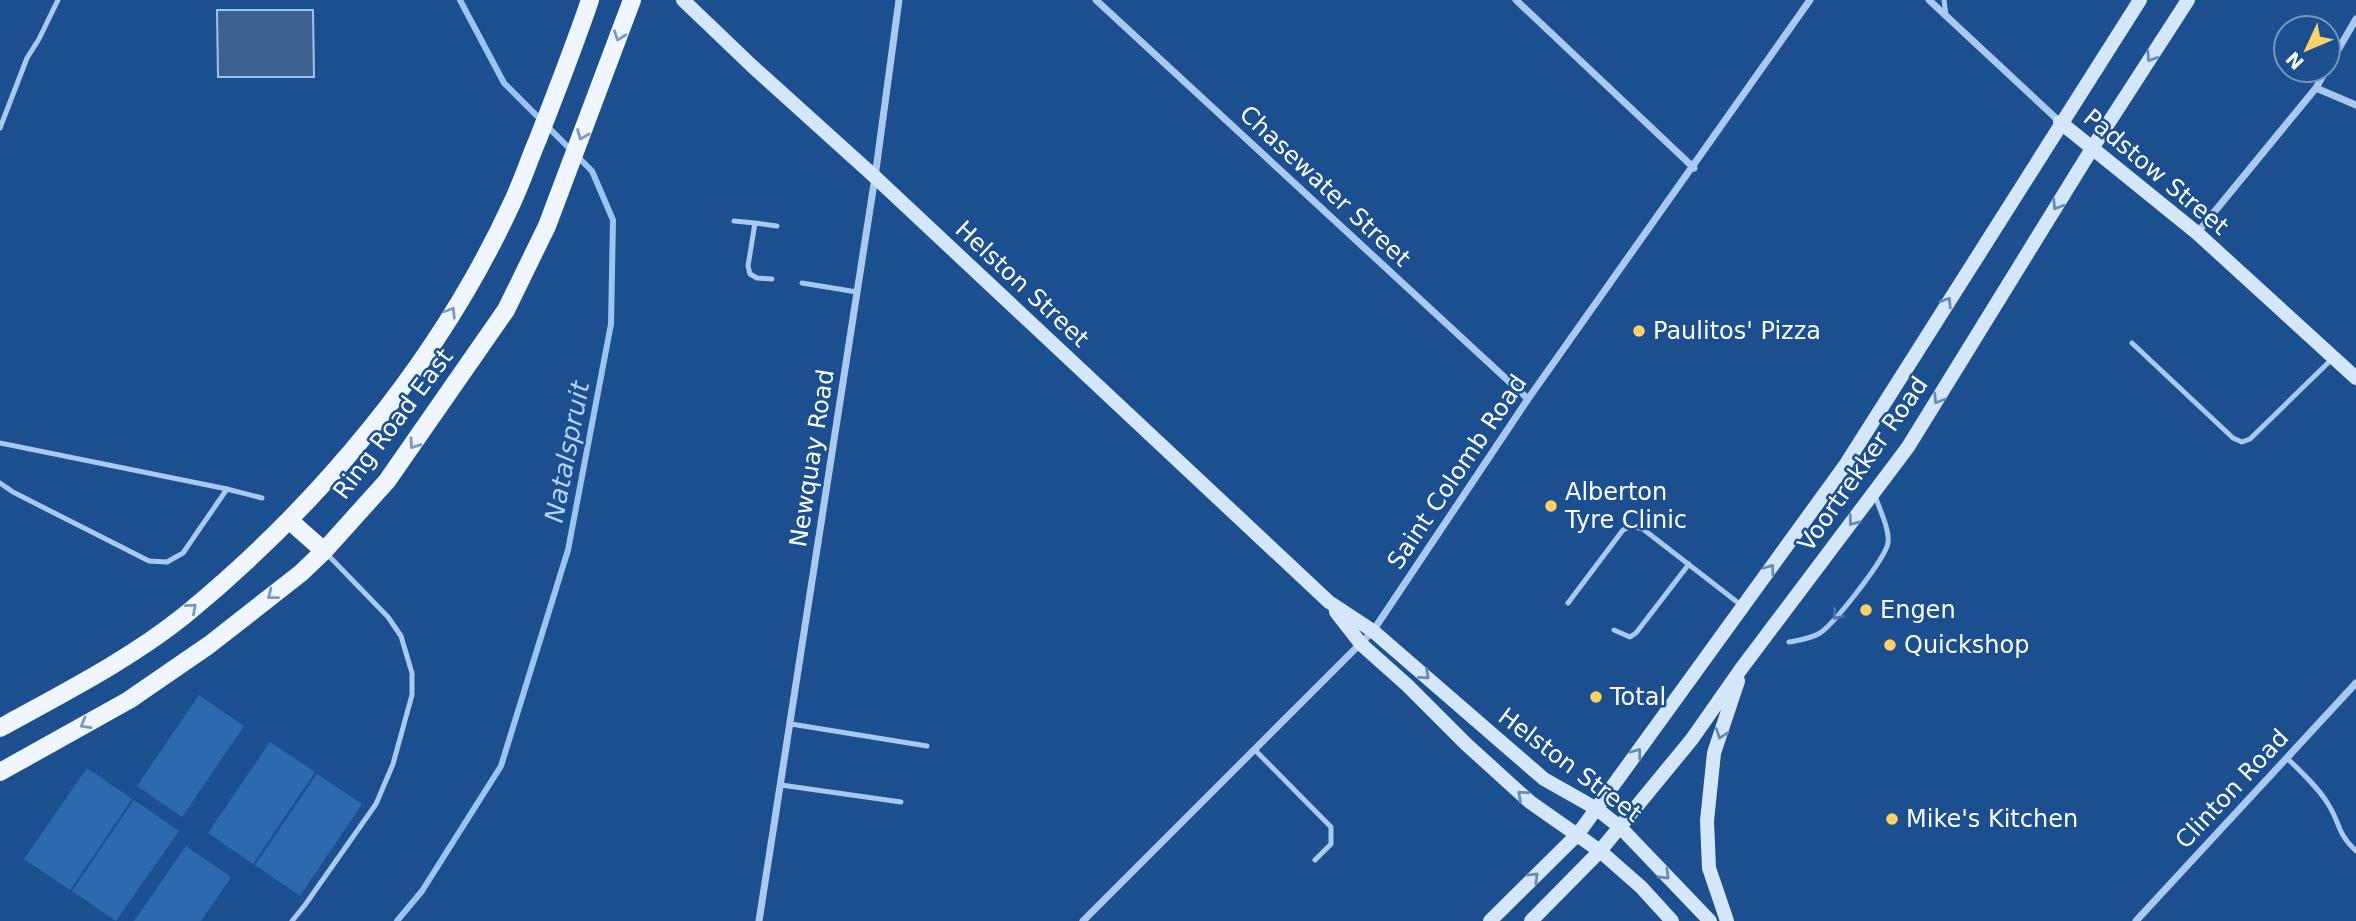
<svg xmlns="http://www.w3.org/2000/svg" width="2356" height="921" font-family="'DejaVu Sans',sans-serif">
<rect width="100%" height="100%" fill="#1b4f8f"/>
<path fill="#2e69ad" d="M199 695 244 726 182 817 137 786Z
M270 742 315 772 253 864 208 833Z
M87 768 132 799 70 890 24 859Z
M317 774 362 804 300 896 255 865Z
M134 800 179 831 116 921 72 891Z
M186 846 231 877 201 921H134Z"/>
<path fill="#3c6290" stroke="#9cc4f0" stroke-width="2" d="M217 10H313L314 77H218Z"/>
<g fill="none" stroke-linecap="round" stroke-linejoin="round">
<path stroke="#9cc4f0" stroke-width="6" d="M397 921 422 891 501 766 568 550 611 324 613 220 592 171 504 83 460 0"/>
<path stroke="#a9c9ee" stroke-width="5" d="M1944 0 1946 15
M0 128 27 58 39 39 58 0
M734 221 755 223
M772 279 757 278 750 274 748 266 755 223 777 226
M802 283 857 292
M2132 343 2233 438 2242 442 2250 439 2333 358
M0 443 227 489 262 498
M0 483 13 492 149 561 167 562 183 553 227 489
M1568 603 1623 530 1631 526 1643 529 1741 605
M1614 630 1630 637 1636 633 1689 564
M1789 642C1800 640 1810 639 1820 633 1835 623 1885 559 1888 543 1890 529 1879 509 1875 495
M791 724 927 746
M1255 750 1331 827V844L1315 860
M2287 758C2301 772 2318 787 2328 804 2341 824 2336 832 2356 851
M781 785 901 802
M292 921 305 905 376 804 393 764 412 695V673L401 636 388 617 326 553"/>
<path stroke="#a9c9ee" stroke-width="7" d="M1096 0 1528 399
M1516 0 1694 168
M1929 0 2060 122
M2328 67 2356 19
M2316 88 2356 105
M2197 233 2316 88 2326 70
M759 921 875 177 899 0
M1083 921 1373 631 1528 399 1810 0
M2136 921 2356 683"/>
<path stroke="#d6e6fa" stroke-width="14" d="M683 0 752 66 875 177 1329 602 1373 631 1544 779 1597 809 1621 828 1710 921
M2060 122 2197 233 2356 378
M1336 612 1361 644 1407 685 1466 744 1530 802 1600 851 1641 887 1672 921
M1490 921 1578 834 1846 464 2140 0
M1531 921 1600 851 1692 739 1741 669 1908 447 2093 147 2188 0
M1727 921 1709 868 1707 821 1714 753 1738 681"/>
<path stroke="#f0f6ff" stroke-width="18" d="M289 520 324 551
M0 728C63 693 129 660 185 615 320 504 439 362 512 203 522 182 529 160 538 139 556 93 574 47 590 0
M0 772 129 700 209 645 301 573 324 551 387 481 506 310 547 226 632 0"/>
</g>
<defs><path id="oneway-chevron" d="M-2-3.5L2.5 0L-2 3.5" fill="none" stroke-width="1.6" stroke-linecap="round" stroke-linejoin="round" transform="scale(1.75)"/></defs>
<g stroke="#7b9ac1">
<use href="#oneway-chevron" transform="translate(619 36) rotate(110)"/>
<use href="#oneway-chevron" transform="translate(582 135) rotate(111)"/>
<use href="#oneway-chevron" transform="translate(451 312) rotate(-58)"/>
<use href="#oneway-chevron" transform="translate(414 444) rotate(125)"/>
<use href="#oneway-chevron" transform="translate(272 595) rotate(142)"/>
<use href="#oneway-chevron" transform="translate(192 608) rotate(-41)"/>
<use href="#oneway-chevron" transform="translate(85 724) rotate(151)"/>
</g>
<g stroke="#668bba">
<use href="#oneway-chevron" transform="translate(2151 57) rotate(123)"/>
<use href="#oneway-chevron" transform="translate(2057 205) rotate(122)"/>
<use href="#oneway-chevron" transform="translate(1947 302) rotate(-58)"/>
<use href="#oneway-chevron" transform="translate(1938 399) rotate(122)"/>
<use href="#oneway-chevron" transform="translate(1853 521) rotate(127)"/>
<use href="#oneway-chevron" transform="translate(1770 569) rotate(-54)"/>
<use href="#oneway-chevron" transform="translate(1425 675) rotate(41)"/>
<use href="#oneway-chevron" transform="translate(1721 734) rotate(109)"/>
<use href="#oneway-chevron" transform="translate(1637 753) rotate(-54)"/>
<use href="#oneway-chevron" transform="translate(1522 795) rotate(-138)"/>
<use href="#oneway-chevron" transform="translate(1665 875) rotate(45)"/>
<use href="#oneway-chevron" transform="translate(1534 877) rotate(-45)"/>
</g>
<use stroke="#4674ac" href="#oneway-chevron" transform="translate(1837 615) rotate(131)"/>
<g fill="#ffd166" stroke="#1b4f8f" stroke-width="2.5">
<circle cx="1639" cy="331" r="7"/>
<circle cx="1551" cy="506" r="7"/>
<circle cx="1866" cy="610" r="7"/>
<circle cx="1890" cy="645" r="7"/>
<circle cx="1596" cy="697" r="7"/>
<circle cx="1892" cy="819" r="7"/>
</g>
<g text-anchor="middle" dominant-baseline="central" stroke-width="5" stroke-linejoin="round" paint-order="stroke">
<g font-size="24" fill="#fff" stroke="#1b4f8f">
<text transform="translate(2156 172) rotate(40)">Padstow Street</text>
<text transform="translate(1325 186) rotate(43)">Chasewater Street</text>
<text transform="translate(1022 284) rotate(43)">Helston Street</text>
<text transform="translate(393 424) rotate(-53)">Ring Road East</text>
<text transform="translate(812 458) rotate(-81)">Newquay Road</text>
<text transform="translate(1863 464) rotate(-55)">Voortrekker Road</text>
<text transform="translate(1457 472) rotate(-56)">Saint Colomb Road</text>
<text transform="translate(1570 765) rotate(37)">Helston Street</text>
<text transform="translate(2232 789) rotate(-47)">Clinton Road</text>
</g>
<g font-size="24" fill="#fff" stroke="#1b4f8f" text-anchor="start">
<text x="1653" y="331">Paulitos' Pizza</text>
<text x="1565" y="492">Alberton<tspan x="1565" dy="28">Tyre Clinic</tspan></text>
<text x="1880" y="610">Engen</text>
<text x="1904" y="645">Quickshop</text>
<text x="1610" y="697">Total</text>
<text x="1906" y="819">Mike's Kitchen</text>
</g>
<g font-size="26" font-style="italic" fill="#b5d3f5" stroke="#1b4f8f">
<text transform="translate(567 452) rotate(-79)">Natalspruit</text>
</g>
</g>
<g transform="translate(2307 49) rotate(226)"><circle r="33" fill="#1b4f8f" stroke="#7695bc" stroke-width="2"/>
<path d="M0-5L12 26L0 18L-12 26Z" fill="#ffd166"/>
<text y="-10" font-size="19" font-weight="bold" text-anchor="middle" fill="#ffffff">N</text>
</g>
</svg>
